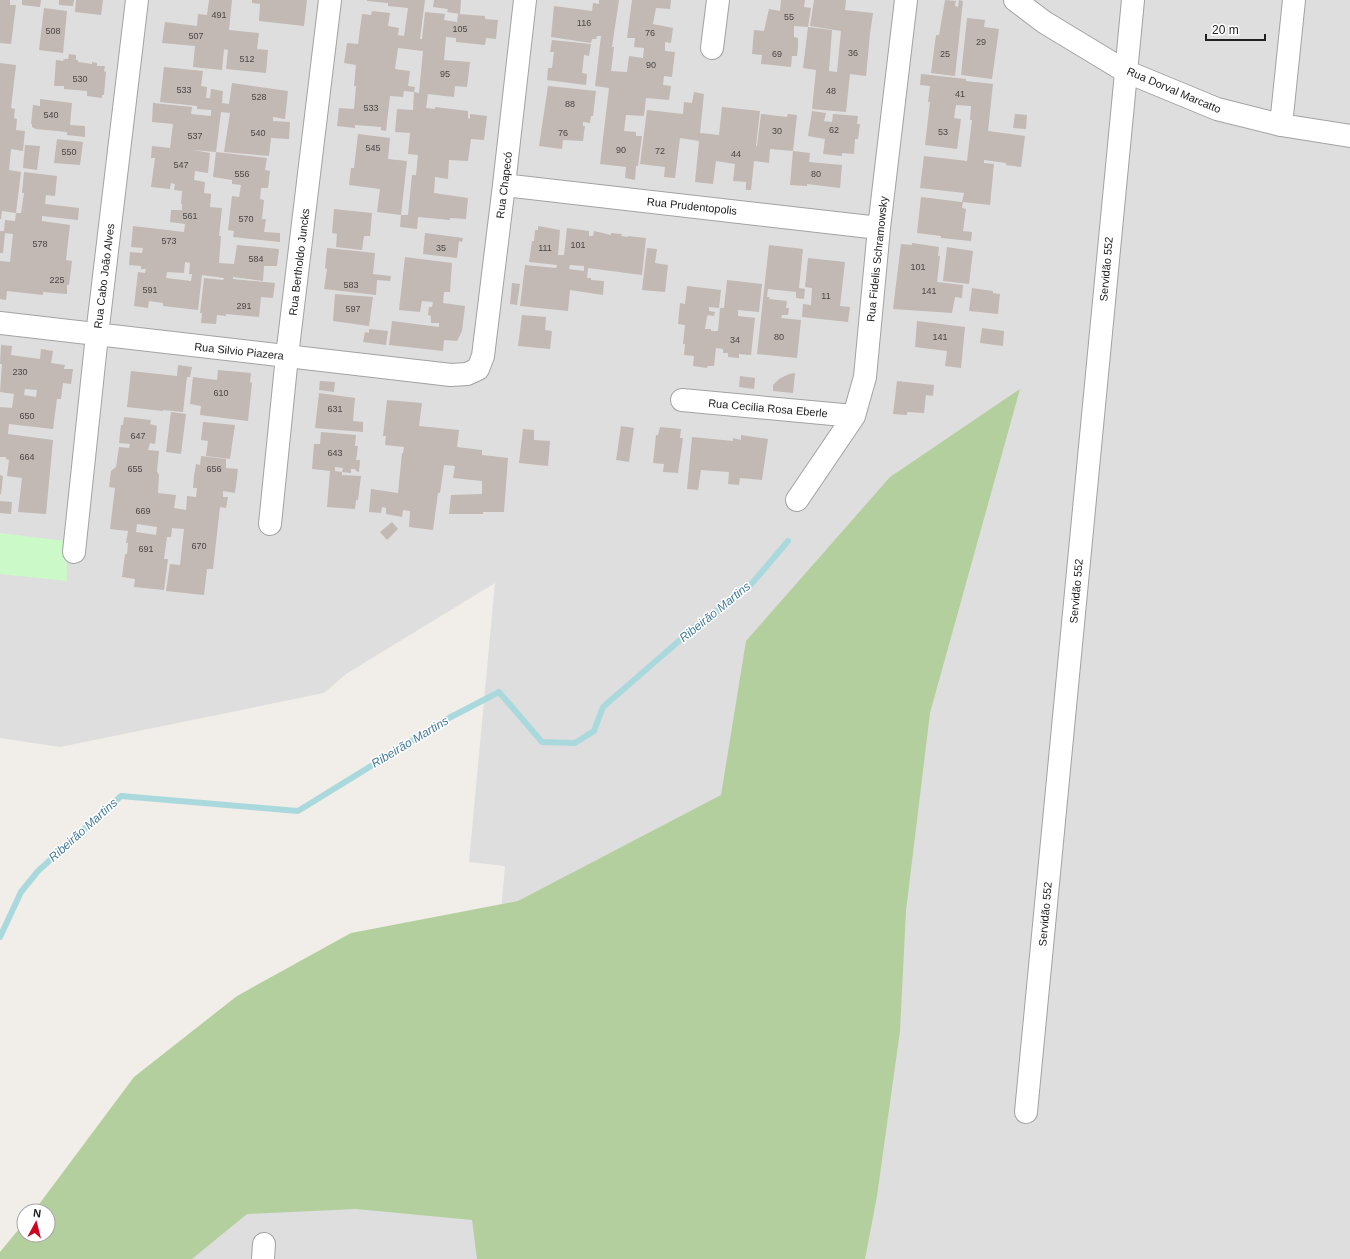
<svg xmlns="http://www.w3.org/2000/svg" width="1350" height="1259" font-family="Helvetica,sans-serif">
<rect width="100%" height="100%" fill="#f1ede8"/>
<path fill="#dfdede" d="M0 0H1350V1259H165L176 1171 484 1100 505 866 469 862 495 583 346 674 324 693 60 747 0 738Z"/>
<path fill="#b4cf9e" d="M1020 389 930 713 906 911 900 1031 877 1196 865 1259H477L472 1220 356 1209 247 1214 192 1259H0V1252L24 1223V1235H48V1211H34L134 1077 237 996 351 933 518 901 721 795 746 641 890 477Z"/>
<path fill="#cbf9c7" d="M0 533 66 541 67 581 0 574Z"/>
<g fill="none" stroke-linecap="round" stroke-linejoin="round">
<path stroke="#aad9dd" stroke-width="6" d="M0 937 21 892 38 871 121 796 298 811 449 718 499 692 542 742 575 743 594 731 603 707 695 627 748 588 788 541"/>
</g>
<path fill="#c2b8b4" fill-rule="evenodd" d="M0 0H10V5H16L11 44 0 43Z
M22 0H41L40 7 22 5Z
M59 0H74L73 6 59 5Z
M76 0H103L101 15 75 12Z
M209 0H232L229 30 259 33 257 49 268 50 266 73 226 69 228 50 224 49 222 70 193 67 195 46 162 43 165 22 197 26 198 14 207 15Z
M252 0H307L304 26 259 21 260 4 252 3Z
M367 0H425L420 39H422L425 12 445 14 444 20 457 22 458 14 485 16V19L498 20 496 39 486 38 485 45 456 42V38L446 37 444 60 470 62 467 87 455 86 454 97 428 94 426 108 435 109V107L468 111V118L470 119V114L487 116 484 140 471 139 468 161 449 160 448 179 435 177 434 193 468 198 466 219 450 218V220L418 217 417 229 400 227 401 215H408L412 175H416L418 155 408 154 410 133 395 132 397 109 413 110 414 92 419 93 423 51 398 48 395 69 410 71 408 86 415 87 414 92 404 91 403 97 390 96 386 131 381 130V127L355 125V128L337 126 339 108 354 109 356 86H354L356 65 344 63 347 43 358 44 362 14 371 15 372 11 390 13 388 26 399 28 398 35 404 36 408 8 388 6V3L367 1Z
M434 0H461L460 14 447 12 448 9 433 7Z
M599 0H619L612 47H614L611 71 627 72 629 56 643 58 644 48 634 47 635 38H627L632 0H671L670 9 656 8 653 24 673 28 671 43 665 42V51L675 52 672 77 664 76 663 85 671 86 669 100 646 98 644 116 626 115 624 131 636 132V136H642L638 166H636L635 180 625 178 626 167 600 164 609 88 595 86 601 36H597L596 39H592L591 43 551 37 554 6 592 11 593 3 599 4Z
M781 0H805L804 7 811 8 808 27 794 26V37L798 38V47L797 56H792L791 67 761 64 762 55 752 54 754 30 764 31 769 9 780 11Z
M814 0H846L845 10 873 13 870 34 861 33 870 34 866 76 850 74 846 112 812 109 816 70 803 68 808 27 832 30 829 71 837 72 841 31 810 26Z
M945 0 956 1 955 6 958 7 959 0 963 1 955 76 931 73 936 35H939Z
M44 8 67 11 63 53 39 50Z
M967 18 985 20 984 27 999 29 992 79 961 75Z
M552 40 591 44 589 56 584 55 582 73 587 74 586 85 547 80 548 68H552L554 52H550Z
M69 54 76 55V60H78V62L92 64V62L97 63V66H105L104 71 106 72 104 95H102V98L87 96V91L64 89V86H54L56 60 63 61 64 59H68Z
M0 63 16 65 11 108 15 109 14 118 17 119 16 130 25 131 23 151 11 149 9 170 21 172 16 213 2 211 1 219H0Z
M164 67 203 71 201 86 207 87 206 98H210L211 89 223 91 222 103 229 104 232 83 288 91 285 119 273 117V121L290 122 289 139 271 138 269 156 224 152 230 113 221 112 216 152 267 158 265 170 270 171 268 188H261L260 199 264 200 262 219H266L264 232 280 233V242L233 237 234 231 228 230 232 196 239 197 241 185 232 184V180L213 177 216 152 193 150 210 153 208 173 195 171 194 180 205 182 204 193 211 194 210 207 222 208 219 236H221L219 263 234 264 237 245 279 249 277 266H264L263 281 233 277V279L275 283 273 298 261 297 259 317 226 314V316L217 315 216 324 201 323 202 313H200L204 278 223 280 224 278 202 275 198 310 163 306V303L149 301 148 308 134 306 138 272 145 273 146 269H141V266L129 265 130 252 142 253 143 248 131 247 133 226 184 232 185 224 170 222 171 210H182V204H181L182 191 174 190 175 184 171 183 170 189 151 187 155 158H151L152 146 170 148 173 124 152 122 153 103 192 107 191 114 211 116V110L197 109V106L160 102ZM185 262 190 263 189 274H192L191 281 166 278 167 272 184 273Z
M921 74 966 79V81L993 84 988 131 1025 136 1021 167 1006 165V163L984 160V163L994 164 990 205 963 202 962 208 966 209 963 231 972 232 971 241 941 238V236L917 233 921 197 962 202 964 193 920 188 924 156 967 161 972 120H970L971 106 956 105 954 118 961 119 957 149 925 145 930 102H928L930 86 920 85Z
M548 86 596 91 593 116H591L590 123 583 122V126H585L583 141 563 140 562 149 539 146Z
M694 92 704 94 700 133 719 135 722 107 760 111 756 146H757L761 114 787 117 788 114 797 115 793 151 810 153 809 162 842 165 840 188 807 184V186L790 185 793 151 770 149 769 163 754 161 751 190H746V182L733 181 735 164 716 161 713 184 695 182 699 141 680 138 675 178 664 177 665 167 640 164 647 110 683 114 684 102 692 103Z
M40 99 72 103 70 125 85 126V137L67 135V132L36 129 32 127V124H31L33 105 40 106Z
M812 111 826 113 824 121 832 122 833 114 858 116 857 124H860L858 139H855L854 154 842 153V156L823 154 825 139 808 136Z
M1015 114 1027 115 1026 129 1013 128Z
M358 134 390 138 388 159 407 161 401 215 377 212 380 189 349 185 351 168H354Z
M57 139 83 142 80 165 54 163Z
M25 145 40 146 37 170 23 168Z
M24 172 57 176 55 196 46 195 45 204 79 208 78 220 42 216V221L70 225 66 260 72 261 69 285H67V294L43 292V295L7 291 6 300 0 299V261L10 262 13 234 5 233 3 253H0V231H4L5 220 15 221 16 213H21L24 193H22Z
M334 209 372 213 370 236H364L362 250 336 247 337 234 332 233Z
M538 226 560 230 558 255H564L567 228 589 231V236H593L594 231 611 235V233L622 234 621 236 628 237V236L646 238 642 275 588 268 587 278H591V280L604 281 603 295 570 290 568 311 520 306 525 265 556 268 557 265 529 262 532 241H534L535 230H538ZM570 265 584 266V271L569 269Z
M425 233 463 238 462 242 459 241 457 258 423 254Z
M912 243 939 247 938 256H940L937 282 963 285 962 298 955 297 952 313 893 309 901 244 912 245Z
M769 245 803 249 799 288 805 289 804 299 796 298V292L768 289 767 297H770L769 299 787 301 786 308H789L788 315H782L781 318 801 320 797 358 757 354Z
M947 247 973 251 969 284 943 281Z
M327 248 375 253 373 274 391 276 390 281 377 280 376 295 324 289 327 269 325 268Z
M647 248 657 249 655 263 668 265 665 292 642 290Z
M405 257 452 263 450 292H444L443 303 465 306 462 331 457 341 444 340 443 351 389 345 392 321 439 327V323H431V316L428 315 429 307H432L433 302 422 301 420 312 399 310Z
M808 258 845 262 840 306 850 307 848 322 802 317 803 304 811 305 812 288 805 287Z
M727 280 762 284 759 312 738 310V316L755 318 751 355 739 354V358L728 357V353H723V349L716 348 714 366H708L707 368 693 366 694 356 684 355 685 344H683L685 325 678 324 680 303 685 304 687 286 721 290 719 308 709 307V311L715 312 714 316 708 315 707 317 705 329H711V331H718L720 308H724Z
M512 283 520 284 517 305 510 304Z
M972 288 993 291V293L1000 294 998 314 969 311Z
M335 294 373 297 369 326 333 321Z
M522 315 546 317 545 330 552 331 550 349 518 346Z
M917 321 965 327 961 368 945 366 947 351 915 347Z
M982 328 1004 331 1003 346 980 343Z
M369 329 388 331 386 345 363 342 365 332 369 333Z
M1 345 12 346 11 355 40 359 41 349 53 351 51 363 65 365 64 369H73L71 384 63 383 61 399H57L53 429 9 424 8 434 53 440 46 514 18 512 22 478 7 476 9 460 6 459V457H0V407L12 408 14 394 0 392 2 364H0ZM25 389 37 390 36 397 24 395Z
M178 365 192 367 190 377H187L183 412 163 410V411L127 407 131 371 177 376Z
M218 370 251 373 250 382 252 383 248 421 200 415 201 406 190 404 193 377 217 380Z
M795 373 793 393 773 391V385L779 379 789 374Z
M740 376 755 378 754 389 739 387Z
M320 381 335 382 334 392 319 390Z
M897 381 934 385 933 396 926 395 924 413 907 412V415L893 414Z
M319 393 355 398 353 421 363 422V432L315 428Z
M387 400 422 403 419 426 459 430 457 447 482 450V455L508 458 504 512H483V514H449L451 495 482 494V481L453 478 455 466 444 465 440 493H438L433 530 409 527 410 511 403 510 402 517 386 514V508L382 507 381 513 369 512 371 489 398 493 402 453H403L404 447 385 445 386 436H383Z
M171 412 186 414 181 454 166 452Z
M124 417 151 420 150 424 157 426 155 444 150 443 148 450 159 451 157 471 159 475 158 493 176 495 174 508 186 510 187 496 196 497 197 488H193L194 476 196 464 200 465 201 456 226 459V468L238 469 235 493 223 491V497H228L226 508 220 507 213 569H207L204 595 166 591 170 564 180 565 184 529 172 528 171 537H167L164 559H168L164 590 134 587 135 579 122 577 125 554H127L128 543H126L128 531 110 529 115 488 109 487 111 471 116 467 119 447 129 448 130 444 119 443 121 425H123ZM137 524 157 527 156 535 136 532Z
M203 422 235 425 230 459 206 456 208 441 201 440Z
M621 426 634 428 629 462 616 460Z
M660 427 681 429 680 438H683L678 473 663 472 664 464 653 463 656 435H658Z
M523 429 534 430V440L550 441 548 466 519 463Z
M321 432 356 435 355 446H358L356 460H360L359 472 356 471 355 469H351V473L342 472 343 468 335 467V471L342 472V475L361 476 358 500H356L355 509 327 507 330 471 312 469 314 444H320Z
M741 435 768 439 762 480 740 478 739 485 728 484 729 472 701 470 698 490 687 489 692 437 733 441V438L741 440Z
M0 475 3 476 1 494H0Z
M0 501 12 502 11 514 0 513Z
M392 522 398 529 387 540 380 532Z"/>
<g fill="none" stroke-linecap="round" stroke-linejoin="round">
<g stroke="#a2a2a2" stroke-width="24">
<path id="street" d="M1015 0 1044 22 1125 71 1217 109 1281 125 1350 136
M712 48 718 0
M1281 125 1294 0
M504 185 879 228
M0 323 451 375 467 374 478 369 483 356 504 185 525 0
M682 400 854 416
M797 500 854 416 865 377 879 228 906 0
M270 524 287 356 330 0
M74 552 97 335 137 0
M1026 1112 1133 0
M263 1259 264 1244"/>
</g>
<use href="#street" stroke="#fff" stroke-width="22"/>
</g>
<g text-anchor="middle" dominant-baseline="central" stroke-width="3" stroke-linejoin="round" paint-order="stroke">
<g font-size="9" fill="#494746">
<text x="219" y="15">491</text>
<text x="789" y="17">55</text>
<text x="584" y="23">116</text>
<text x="460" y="29">105</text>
<text x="53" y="31">508</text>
<text x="650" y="33">76</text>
<text x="196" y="36">507</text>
<text x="981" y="42">29</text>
<text x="853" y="53">36</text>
<text x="777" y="54">69</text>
<text x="945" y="54">25</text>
<text x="247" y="59">512</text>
<text x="651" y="65">90</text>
<text x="445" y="74">95</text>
<text x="80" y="79">530</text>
<text x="184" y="90">533</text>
<text x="831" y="91">48</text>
<text x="960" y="94">41</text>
<text x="259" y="97">528</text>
<text x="570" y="104">88</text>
<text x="371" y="108">533</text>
<text x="51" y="115">540</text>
<text x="834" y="130">62</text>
<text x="777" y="131">30</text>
<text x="943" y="132">53</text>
<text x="258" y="133">540</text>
<text x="563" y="133">76</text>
<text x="195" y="136">537</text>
<text x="373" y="148">545</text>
<text x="621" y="150">90</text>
<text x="660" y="151">72</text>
<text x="69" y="152">550</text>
<text x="736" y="154">44</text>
<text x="181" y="165">547</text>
<text x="242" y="174">556</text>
<text x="816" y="174">80</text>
<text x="190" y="216">561</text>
<text x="246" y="219">570</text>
<text x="169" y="241">573</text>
<text x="40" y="244">578</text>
<text x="578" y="245">101</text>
<text x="441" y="248">35</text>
<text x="545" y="248">111</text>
<text x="256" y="259">584</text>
<text x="918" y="267">101</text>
<text x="57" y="280">225</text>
<text x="351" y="285">583</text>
<text x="150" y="290">591</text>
<text x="929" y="291">141</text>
<text x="826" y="296">11</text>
<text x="244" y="306">291</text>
<text x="353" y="309">597</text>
<text x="779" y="337">80</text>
<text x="940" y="337">141</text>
<text x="735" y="340">34</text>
<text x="20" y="372">230</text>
<text x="221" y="393">610</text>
<text x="335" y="409">631</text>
<text x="27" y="416">650</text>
<text x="138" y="436">647</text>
<text x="335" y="453">643</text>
<text x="27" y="457">664</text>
<text x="135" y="469">655</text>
<text x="214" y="469">656</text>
<text x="143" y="511">669</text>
<text x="199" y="546">670</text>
<text x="146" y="549">691</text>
</g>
<g font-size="11" fill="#212121" stroke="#fff">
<text transform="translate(1174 90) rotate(23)">Rua Dorval Marcatto</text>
<text transform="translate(504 185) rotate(-83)">Rua Chapecó</text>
<text transform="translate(692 206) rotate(6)">Rua Prudentopolis</text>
<text transform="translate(877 259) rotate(-84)">Rua Fidelis Schramowsky</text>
<text transform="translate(299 262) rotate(-83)">Rua Bertholdo Juncks</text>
<text transform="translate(1106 269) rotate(-85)">Servidão 552</text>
<text transform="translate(104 276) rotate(-83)">Rua Cabo João Alves</text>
<text transform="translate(239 351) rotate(6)">Rua Silvio Piazera</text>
<text transform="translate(768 408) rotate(5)">Rua Cecilia Rosa Eberle</text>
<text transform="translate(1076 591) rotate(-85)">Servidão 552</text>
<text transform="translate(1045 914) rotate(-85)">Servidão 552</text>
</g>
<g font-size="12" font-style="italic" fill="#457b98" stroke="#fff">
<text transform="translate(715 612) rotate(-39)">Ribeirão Martins</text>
<text transform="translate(410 742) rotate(-31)">Ribeirão Martins</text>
<text transform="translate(83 830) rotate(-42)">Ribeirão Martins</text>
</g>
</g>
<g transform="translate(36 1223) rotate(7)"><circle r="19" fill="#ffffff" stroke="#a6a6a6"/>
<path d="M0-3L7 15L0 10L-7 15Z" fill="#ce0423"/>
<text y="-6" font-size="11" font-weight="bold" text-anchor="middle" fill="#212121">N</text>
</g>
<path d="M1206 34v6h59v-6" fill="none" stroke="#212121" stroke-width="2"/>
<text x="1212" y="34" font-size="12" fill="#212121" stroke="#ffffff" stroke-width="3" paint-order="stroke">20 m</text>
</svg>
